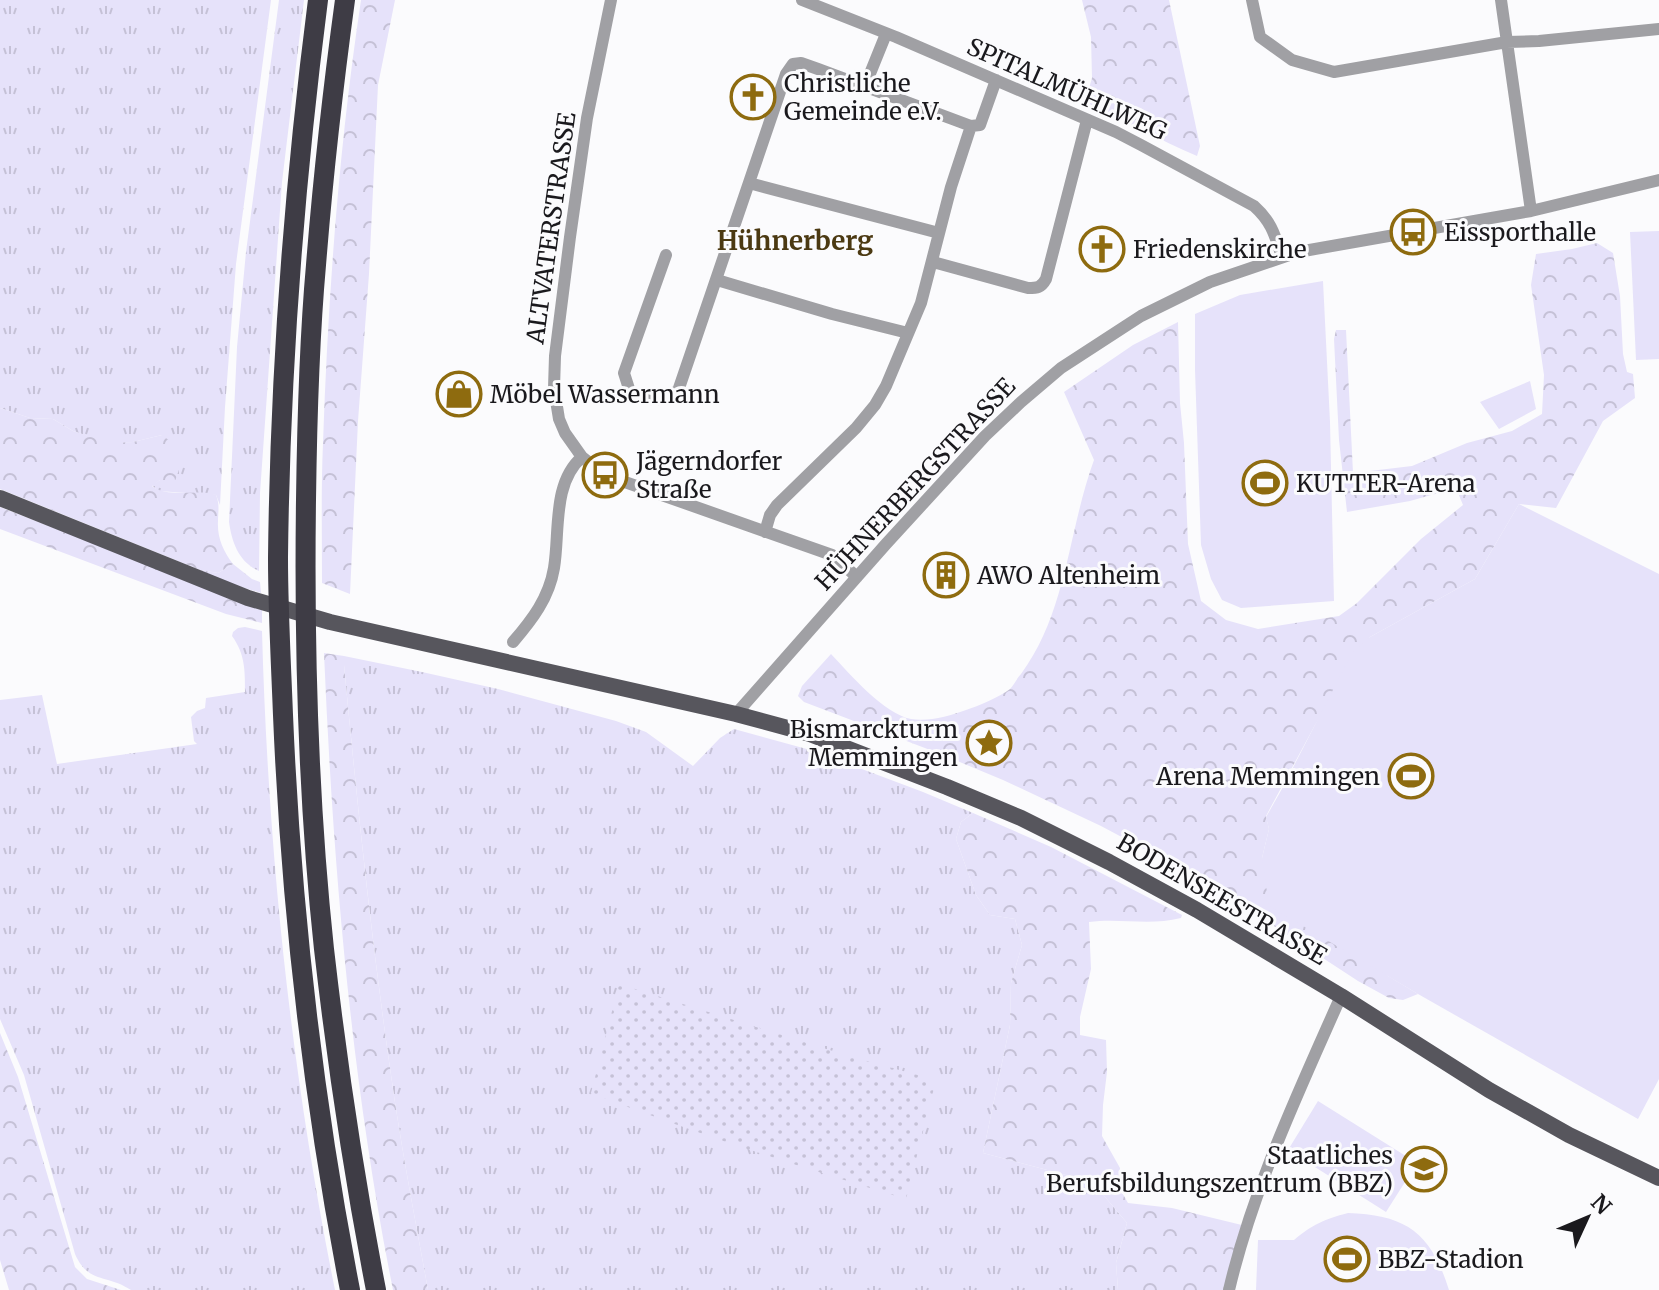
<svg xmlns="http://www.w3.org/2000/svg" width="1659" height="1290" font-family="Merriweather,serif">
<defs>
<pattern id="grass-tufts" width="24" height="20" patternUnits="userSpaceOnUse" patternTransform="scale(2)"><rect width="24" height="20" fill="#e6e2fa"/><path d="M3 7l-1-3M5 7V3M7 7l1-3M15 17l-1-3M17 17v-4M19 17l1-3" fill="none" stroke="#c5c1d6"/></pattern>
<pattern id="forest-crowns" width="20" height="18" patternUnits="userSpaceOnUse" patternTransform="scale(2)"><rect width="20" height="18" fill="#e6e2fa"/><path d="M2 6a3 3 0 1 1 6 0M12 15a3 3 0 1 1 6 0" fill="none" stroke="#c5c1d6"/></pattern>
<pattern id="garden-dots" width="8" height="8" patternUnits="userSpaceOnUse" patternTransform="scale(2)"><rect width="8" height="8" fill="#e6e2fa"/><path d="M2 2h.1M6 6h.1" fill="none" stroke="#c5c1d6" stroke-width="1.8" stroke-linecap="round"/></pattern>
</defs>
<rect width="100%" height="100%" fill="#fbfbfd"/>
<path fill="url(#grass-tufts)" d="M0 0H271L236 264 225 407 220 505 216 495 158 491 152 485 160 480 162 435 133 442 111 444 73 431 53 419 30 418 0 408Z
M279 0H304L282 182 260 493 259 571C239 562 232 543 229 522L237 347 246 252Z
M233 564 252 579 260 582 261 593 225 582 200 570 218 573Z
M245 627 262 631C268 852 291 1073 335 1290H131C107 1274 88 1284 75 1254L24 1075 0 1019V700L42 695 57 764 197 744 194 741 191 717 197 711 205 708 206 698 245 692C245 670 245 654 232 636L233 632 238 628Z
M344 656 422 672 498 689 616 721 646 732 693 766 720 738 734 729 814 751 923 792 973 813 961 822 956 839 976 895 990 915 1015 919 1022 945 1011 983 1010 1025 983 1153 1070 1176 1095 1185 1127 1223 1116 1263 1118 1290H428C415 1218 401 1147 391 1075 371 938 357 801 344 665Z"/>
<path fill="url(#forest-crowns)" d="M361 0H395L378 85 369 274 358 421 350 594 322 583C322 537 321 490 323 443 328 295 339 147 361 0Z
M1082 0H1169L1200 146 1197 156C1159 140 1123 119 1085 102L1092 78 1091 37Z
M1597 243 1613 253 1620 296 1623 354 1627 372 1633 374 1635 398 1603 421 1556 508 1519 504 1475 579 1370 637 1315 725 1266 816 1269 829 1262 858 1388 976 1418 994 1403 1000 1389 998 1358 981 1208 883 1101 826 1003 780 938 753 804 702 798 696 802 686 831 654C850 674 884 714 911 719 928 722 950 716 966 710 978 706 1000 697 1010 689 1014 685 1017 678 1021 674 1067 612 1068 531 1094 460L1064 392 1133 345 1178 322 1180 403 1184 443 1188 544 1201 601 1226 620 1258 629 1339 616 1357 603 1421 539 1463 505 1456 488 1410 501 1347 512 1339 440 1334 339 1336 330H1346L1353 473 1412 466 1467 443 1512 431 1542 414 1544 375 1531 285 1536 254 1572 249Z
M0 408 30 418 53 419 73 431 111 443 133 442 162 435 179 448 181 464 175 481 160 480 152 486C168 499 200 488 216 495 220 505 218 511 218 521 217 537 223 551 233 564L218 573 200 570 0 489Z
M0 507 262 609V623L226 614 0 529Z
M324 653 344 656V665C357 802 371 938 391 1075 401 1147 415 1218 428 1290H393C351 1080 333 866 324 653Z
M973 813 1051 847 1182 915 1181 918C1150 926 1120 918 1089 922L1091 969 1080 1017V1035L1106 1040 1107 1072 1103 1105 1102 1136 1120 1168V1189L1128 1203 1172 1208 1250 1227 1232 1290H1118L1116 1263 1127 1223 1095 1185 1070 1176 983 1153 1010 1025 1011 983 1022 945 1015 919 990 915 976 895 956 839 961 822Z
M0 1033 18 1077 75 1267 87 1279 121 1290H9L0 1260Z"/>
<path fill="#e6e2fa" d="M1659 231V359L1636 360 1630 232Z
M1323 281 1330 422 1334 601 1241 608 1222 600 1211 579 1201 545 1195 370V314L1240 295Z
M1530 381 1536 409 1499 429 1480 402Z
M1519 504 1659 574V1079L1638 1119 1418 994 1269 906 1262 858 1269 829 1266 817 1283 787 1352 653 1370 637 1475 579Z
M1318 1101 1417 1163 1386 1212 1288 1150Z
M1348 1213C1407 1215 1431 1233 1449 1290H1256L1258 1240H1294C1312 1225 1324 1219 1348 1213Z"/>
<path fill="url(#garden-dots)" d="M619 984 852 1057 936 1080 906 1199C800 1167 694 1133 591 1093Z"/>
<g fill="none" stroke-linecap="round" stroke-linejoin="round">
<path stroke="#a0a0a4" stroke-width="12" d="M611 0 587 118 570 237 555 356 554 388 559 419 565 433 582 457 605 475 832 555 857 577
M802 0 896 37 1116 132 1141 145 1254 206C1272 222 1275 236 1282 257
M1252 0 1260 37 1292 60 1334 72 1507 42 1539 41 1659 29
M1501 0 1531 211
M865 86 886 34
M749 183 939 233
M666 255 624 373 631 395 656 400 678 391 786 74 793 64 801 63 818 69 971 126
M933 262 1028 288C1037 288 1041 288 1046 279L1087 120
M717 280 832 314 908 333
M765 532 770 515 777 505 856 428 875 405 886 386 921 303 951 187 971 126 980 125 996 80
M513 642C532 620 549 598 554 568 560 532 552 483 582 457
M736 714 886 544 985 436 1021 402 1061 368 1141 316 1210 282 1298 252 1531 211 1659 180
M1229 1290C1253 1188 1299 1091 1341 996"/>
<path stroke="#57565d" stroke-width="16" d="M0 498 248 598 330 622 736 714 810 734 947 787 1021 818 1109 862 1197 910 1341 996 1489 1090 1569 1135 1659 1178"/>
<path stroke="#3e3c45" stroke-width="20" d="M318 0C294 186 280 371 278 558 278 610 281 663 283 715 291 908 313 1100 350 1290
M345 0C333 88 323 177 316 265 309 343 307 422 306 500 304 649 308 800 324 949 337 1063 354 1177 376 1290"/>
</g>
<defs>
<g id="church-ring" transform="scale(2.3)"><circle r="9.5" fill="#fbfbfd" stroke="#8e6b0f" stroke-width="1.5"/><path d="M-1.2-6h2.4v3.5h3.3v2.4h-3.3V6h-2.4V-.1h-3.3v-2.4h3.3Z" fill="#8e6b0f"/></g>
<g id="bus-ring" transform="scale(2.3)"><circle r="9.5" fill="#fbfbfd" stroke="#8e6b0f" stroke-width="1.5"/><path d="M-5-6H5V4H4V6H2V4H-2V6H-4V4H-5ZM-3.5-4V0h7V-4ZM-3.5 1.2v1.5H-2V1.2ZM2 1.2v1.5H3.5V1.2Z" fill="#8e6b0f"/></g>
<g id="shop-ring" transform="scale(2.3)"><circle r="9.5" fill="#fbfbfd" stroke="#8e6b0f" stroke-width="1.5"/><path d="M-5-2.5h2.3a2.7 3.5 0 0 1 5.4 0H5L5.5 6h-11ZM-1.5-2.5h3a1.5 2.3 0 0 0-3 0Z" fill="#8e6b0f"/></g>
<g id="stadium-ring" transform="scale(2.3)"><circle r="9.5" fill="#fbfbfd" stroke="#8e6b0f" stroke-width="1.5"/><path d="M0-5a6.5 5 0 1 0 0 10a6.5 5 0 1 0 0-10ZM-3.5-1.8h7v3.6h-7Z" fill="#8e6b0f"/></g>
<g id="building-ring" transform="scale(2.3)"><circle r="9.5" fill="#fbfbfd" stroke="#8e6b0f" stroke-width="1.5"/><path d="M-4-6H4V6H1V3H-1V6H-4ZM-2.5-4.3h1.7v1.8h-1.7ZM.8-4.3h1.7v1.8H.8ZM-2.5-1h1.7V.8h-1.7ZM.8-1h1.7V.8H.8Z" fill="#8e6b0f"/></g>
<g id="sight-ring" transform="scale(2.3)"><circle r="9.5" fill="#fbfbfd" stroke="#8e6b0f" stroke-width="1.5"/><path d="M0-6L1.8-2.2L6-1.7L2.9 1.2L3.7 5.4L0 3.3L-3.7 5.4L-2.9 1.2L-6-1.7L-1.8-2.2Z" fill="#8e6b0f"/></g>
<g id="school-ring" transform="scale(2.3)"><circle r="9.5" fill="#fbfbfd" stroke="#8e6b0f" stroke-width="1.5"/><path d="M0-5L7-2L0 1L-7-2ZM-4 1L0 2.5L4 1V4Q0 6-4 4Z" fill="#8e6b0f"/></g>
</defs>
<g fill-rule="evenodd">
<use href="#church-ring" x="753" y="97"/>
<use href="#bus-ring" x="1413" y="232"/>
<use href="#church-ring" x="1102" y="249"/>
<use href="#shop-ring" x="459" y="394"/>
<use href="#bus-ring" x="605" y="475"/>
<use href="#stadium-ring" x="1265" y="483"/>
<use href="#building-ring" x="946" y="575"/>
<use href="#sight-ring" x="989" y="743"/>
<use href="#stadium-ring" x="1411" y="776"/>
<use href="#school-ring" x="1424" y="1169"/>
<use href="#stadium-ring" x="1347" y="1259"/>
</g>
<g text-anchor="middle" dominant-baseline="central" stroke-width="6" stroke-linejoin="round" paint-order="stroke">
<g font-size="24" fill="#1a191d" stroke="#fbfbfd" text-anchor="start">
<text x="784" y="83">Christliche<tspan x="784" dy="28">Gemeinde e.V.</tspan></text>
<text x="1444" y="232">Eissporthalle</text>
<text x="1133" y="249">Friedenskirche</text>
<text x="490" y="394">Möbel Wassermann</text>
<text x="636" y="461">Jägerndorfer<tspan x="636" dy="28">Straße</tspan></text>
<text x="1296" y="483">KUTTER-Arena</text>
<text x="977" y="575">AWO Altenheim</text>
<text x="958" y="729" text-anchor="end">Bismarckturm<tspan x="958" dy="28">Memmingen</tspan></text>
<text x="1380" y="776" text-anchor="end">Arena Memmingen</text>
<text x="1393" y="1155" text-anchor="end">Staatliches<tspan x="1393" dy="28">Berufsbildungszentrum (BBZ)</tspan></text>
<text x="1378" y="1259">BBZ-Stadion</text>
</g>
<g font-size="24" fill="#1a191d" stroke="#fbfbfd">
<text transform="translate(1067 89) rotate(24)">SPITALMÜHLWEG</text>
<text transform="translate(551 228) rotate(-82)">ALTVATERSTRASSE</text>
<text transform="translate(915 484) rotate(-47)">HÜHNERBERGSTRASSE</text>
<text transform="translate(1222 899) rotate(30)">BODENSEESTRASSE</text>
</g>
<g font-size="26" font-weight="bold" fill="#4b3912" stroke="#fbfbfd">
<text x="795" y="240">Hühnerberg</text>
</g>
</g>
<g transform="translate(1587 1218) rotate(46)" stroke="#fbfbfd" stroke-width="6" paint-order="stroke">
<path d="M0-6L14 30L0 20L-14 30Z" fill="#1a191d"/>
<text y="-12" font-size="22" font-weight="bold" text-anchor="middle" fill="#1a191d">N</text>
</g>
</svg>
